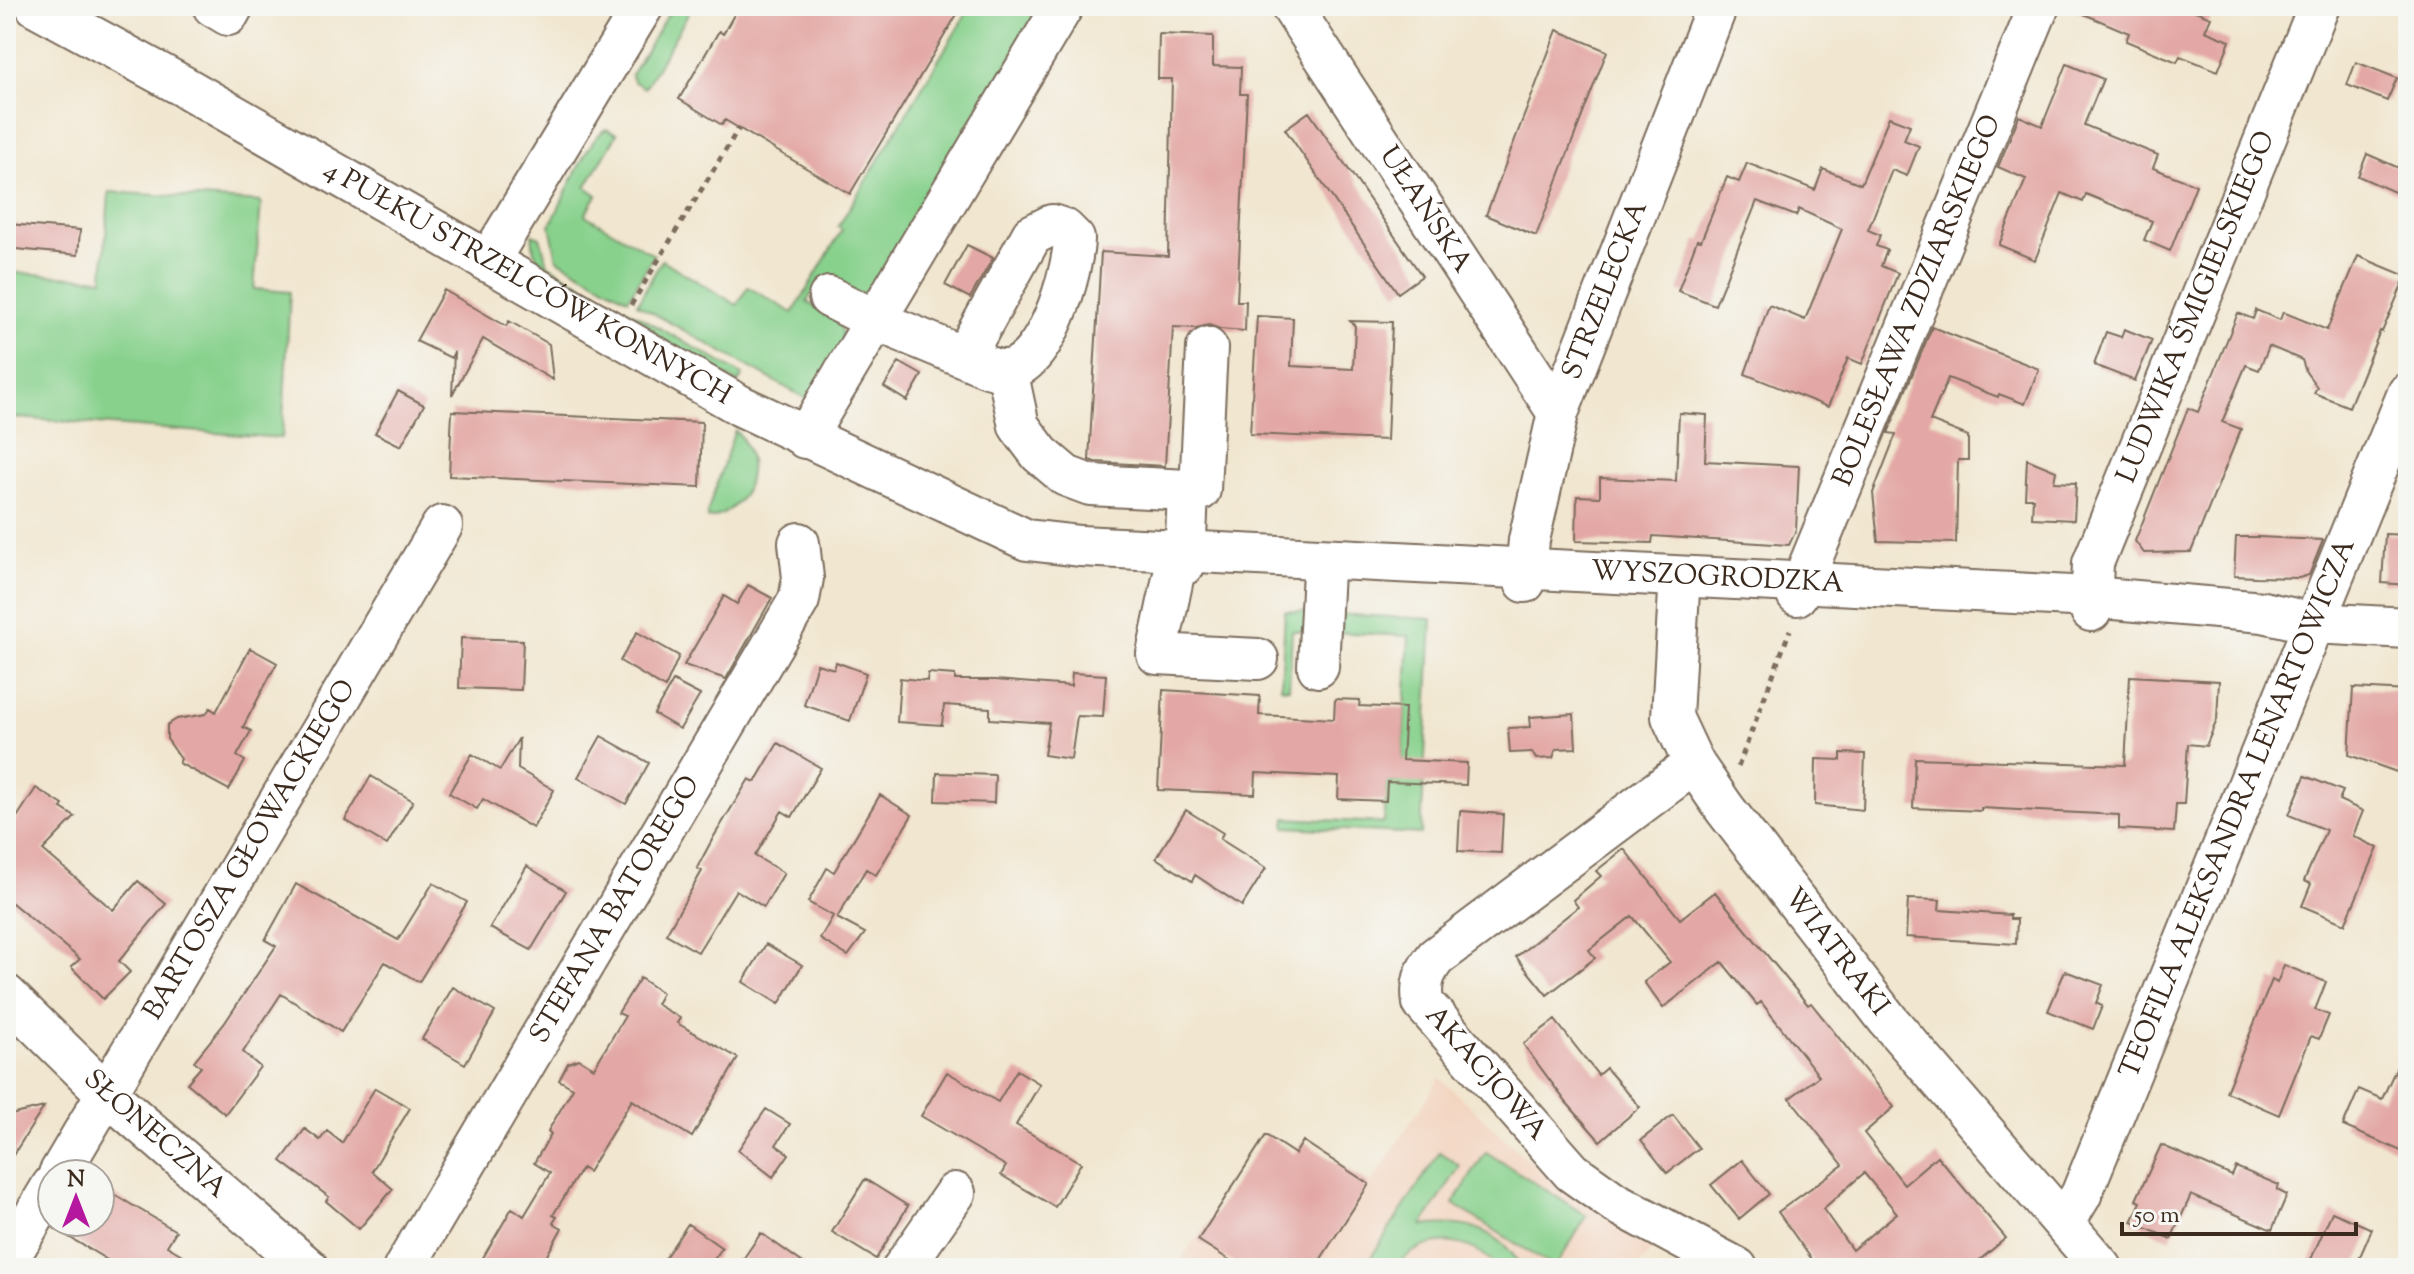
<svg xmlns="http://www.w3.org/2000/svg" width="2414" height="1274" font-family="'Sorts Mill Goudy',serif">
<rect width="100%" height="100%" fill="#f6f6f2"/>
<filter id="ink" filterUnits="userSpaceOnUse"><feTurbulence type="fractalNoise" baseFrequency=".0125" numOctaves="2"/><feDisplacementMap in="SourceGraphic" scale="16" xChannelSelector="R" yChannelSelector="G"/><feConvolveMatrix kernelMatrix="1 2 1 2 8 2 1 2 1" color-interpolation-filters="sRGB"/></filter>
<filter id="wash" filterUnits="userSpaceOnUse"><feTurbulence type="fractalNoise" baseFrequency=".006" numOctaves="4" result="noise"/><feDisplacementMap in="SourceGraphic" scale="32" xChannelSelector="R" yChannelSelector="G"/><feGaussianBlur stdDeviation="1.8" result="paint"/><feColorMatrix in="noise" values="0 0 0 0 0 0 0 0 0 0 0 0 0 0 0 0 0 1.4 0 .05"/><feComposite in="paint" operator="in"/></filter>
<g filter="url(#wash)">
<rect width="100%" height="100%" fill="#f1e6cf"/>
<path fill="#f3d4bf" d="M1440 1078 1545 1176 1573 1196 1656 1243 1639 1268H1315Z
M1195 1239 1198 1240 1242 1268H1175Z"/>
<path fill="#88d18d" stroke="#627e56" stroke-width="2" d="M673 6H693L645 88 633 81 631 75Z
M971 6H1047L872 295 846 292 821 278 807 302C817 308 833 316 839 325 853 346 819 383 808 400L637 304 662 260 737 305 748 287 793 313 842 230 838 227Z
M606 129 617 134 586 187 597 195 585 215 654 255 628 299 557 259 550 225C563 203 586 140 606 129Z
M109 192 261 202 254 289 290 292 282 438 6 417V272L103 279Z
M532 234 540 237 548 265 743 375 738 383 546 272 534 252Z
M735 430C764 459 750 511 708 519L707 513Z
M1285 611 1309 612 1308 631H1292L1289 688 1281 687Z
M1333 614 1432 619 1421 834 1285 827 1286 818 1384 823 1387 782H1401L1409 636 1332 632Z
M1440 1152 1460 1166 1422 1226C1465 1221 1498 1227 1522 1268H1498C1476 1242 1440 1234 1411 1253 1405 1257 1401 1263 1396 1266 1389 1271 1373 1268 1364 1268Z
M1486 1152 1587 1216 1555 1268 1453 1204Z"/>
<g id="blocks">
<path fill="#e3a8a5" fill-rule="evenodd" d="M739 6H962L850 194 725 120 722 125 679 99 719 31 723 34Z
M2065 6H2183L2211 17 2205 31 2230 41 2218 71 2180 56 2177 62 2126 41 2129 33Z
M1557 30 1607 51 1536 236 1486 215Z
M1159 34 1213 36V66L1241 67 1240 94H1247L1237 301H1246L1245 331 1220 329 1209 325 1196 328 1173 327 1165 466 1095 462 1089 460 1101 252 1168 256 1172 79H1158Z
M2356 62 2397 78 2387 101 2347 85Z
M2067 64 2103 79 2084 125 2158 155 2153 168 2196 185 2170 251 2144 240 2152 221 2086 194 2083 202 2062 193 2035 260 1999 245 2026 179 1998 167 2019 116 2042 126Z
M1309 112 1422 276 1398 293 1285 129Z
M1889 117 1910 125 1904 140 1919 146 1907 176 1892 170 1868 230 1880 235 1876 246 1887 250 1881 266 1898 273 1862 364 1848 358 1828 407 1745 374 1769 305 1805 320 1842 229 1799 209 1796 216 1757 201 1715 305 1678 291 1697 240 1701 241 1727 177 1739 182 1747 163 1815 190 1823 169 1861 184Z
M2367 154 2408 172V198L2358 176Z
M8 224 80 230 78 255 6 248Z
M967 245 993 258 970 298 945 285Z
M2358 256 2406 276 2382 332 2380 331 2349 407 2314 393 2317 387 2306 372 2302 360 2269 346 2259 370 2246 365 2222 422 2241 429 2191 552 2144 553 2135 541 2188 408 2198 412 2238 313 2253 319 2256 310 2280 320 2283 312 2327 330Z
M444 290 506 326 509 321 549 344 553 380 483 339 452 395 454 352 451 358 416 341Z
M1257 316 1293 318 1291 366 1353 369 1355 326 1350 321 1392 322 1387 440 1250 434Z
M1932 327 2039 369 2025 404 1999 394 1998 397 1948 378 1930 421 1968 436V460H1958L1956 543 1878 541 1873 493 1896 434 1888 433Z
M2124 329 2152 340 2135 381 2094 365 2106 332 2121 337Z
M899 362 922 375 907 401 884 387Z
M398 391 424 405 401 446 375 433Z
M452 411 702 422 700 487 449 476Z
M1679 413 1707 415 1705 461 1799 466 1796 530 1789 545 1653 536 1652 543 1576 541 1577 496 1600 497V478L1676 481Z
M2027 459 2056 471 2054 482 2076 483 2074 520 2032 518 2033 498H2025Z
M2385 534 2408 535V585L2382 583Z
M2236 537H2258L2323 540 2309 575 2299 578 2256 577 2234 576Z
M748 585 772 598 726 679 684 665 724 596 737 604Z
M637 632 679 656 665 688 620 661Z
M461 638 523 640 521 690 459 688Z
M250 648 277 663 243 727 251 731 237 756 245 761 229 790 179 763 181 759 167 739V725L177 719 206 714 210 708 216 712Z
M836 662 866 673 850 721 804 705 817 664 834 669Z
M928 673 955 675V680H995L1071 686 1072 673 1106 675 1103 717 1077 716 1071 759 1044 755 1049 723 990 719V708L944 705 942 725 897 722 900 678 927 681Z
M2130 676 2219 681 2217 720 2206 746 2188 744 2184 804H2176L2174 832 2119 829V815L1981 808V811L1913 808 1915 758 2125 765Z
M673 681 700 695 680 729 654 714Z
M2353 688 2408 691V776L2349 755Z
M1163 690 1260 696 1259 715 1334 719 1335 699 1360 700 1359 706 1405 708 1402 760 1467 763 1466 785 1387 782 1386 801 1338 799 1339 777 1256 773 1255 794 1158 790Z
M1574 714 1576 748 1556 749 1553 758 1536 759 1532 752 1510 753 1508 728 1531 727 1530 717Z
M601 736 649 763 626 804 578 777Z
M519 738 518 769 554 790 533 828 483 799 477 809 449 793 472 754 500 770Z
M778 743 821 768 792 817 782 811 755 856 784 873 764 907 736 890 698 952 666 934 702 871 697 868 713 838 749 779 755 782Z
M1841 753 1865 754 1863 810 1815 805 1816 759 1841 760Z
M937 773 995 775 994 803 936 801Z
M371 776 413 801 387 845 345 820Z
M2305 776 2343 791 2339 800 2363 811 2353 836 2378 848 2345 924 2302 906 2311 884 2304 881 2326 830 2289 815Z
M36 788 63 805 61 808 75 817 43 850 113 910 138 881 166 904 119 961 130 972 103 999 71 967 80 959 6 898V834Z
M880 795 912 815 876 875 866 869 837 918 865 933 848 956 820 939 833 916 808 902 827 868 834 872Z
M1186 810 1223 833 1220 839 1266 868 1242 906 1195 875 1192 881 1156 858Z
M1460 811 1503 814 1501 853 1458 851Z
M1624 849 1680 919 1715 892 1808 1005 1811 1003 1894 1107 1864 1133 1904 1184 1937 1156 2006 1238 1970 1268H1818L1778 1212 1843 1165 1790 1098 1819 1076 1761 1002 1757 1005 1722 962 1663 1008 1644 982 1670 962 1632 916 1589 950 1595 958 1547 995 1516 957 1578 907 1573 900 1601 876 1596 871ZM1864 1173 1897 1213 1852 1250 1823 1209Z
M527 866 566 891 531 950 490 928Z
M433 883 467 902 419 982 385 962 341 1032 281 994 243 1052 260 1067 225 1114 187 1083 201 1067 194 1061 224 1024 276 946 265 940 296 884 398 940Z
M1908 899 1940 900 1939 910 2010 915V919H2017L2016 944 1906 937Z
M766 944 802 965 779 1004 743 982Z
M2284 965 2326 982 2315 1010 2329 1015 2319 1039 2311 1036 2279 1115 2226 1092 2272 980 2277 983Z
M2065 971 2103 985 2096 1003 2102 1006 2093 1029 2048 1011Z
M640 978 662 993 656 1004 680 1018 677 1023 738 1058 692 1137 632 1100 588 1172 582 1168 553 1215 557 1217 553 1223 562 1228 540 1268H477L512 1208 524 1216 550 1173 534 1163 551 1134 548 1131 573 1088 559 1080 568 1063 579 1059 594 1068 625 1016 618 1013Z
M453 987 495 1012 465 1064 422 1039Z
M1555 1020 1598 1075 1606 1068 1640 1107 1600 1141 1566 1102 1523 1044Z
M2408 1042V1154L2343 1126 2359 1089 2382 1099Z
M1017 1070 1040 1084 1016 1125 1081 1163 1055 1207 1001 1175 1006 1166 921 1116 947 1072 998 1102Z
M375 1088 410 1108 372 1171 393 1189 359 1229 326 1201 329 1197 281 1161 305 1129 320 1140 327 1131 342 1143Z
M44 1107 6 1166V1116Z
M766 1109 790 1124 776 1145 789 1154 773 1177 738 1150Z
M1673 1115 1699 1148 1667 1173 1641 1140Z
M1266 1135 1295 1154 1303 1141 1369 1184 1315 1268H1242L1198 1240Z
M2161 1145 2232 1176 2236 1167 2279 1185 2277 1190 2287 1195 2272 1230 2191 1195 2171 1239 2132 1222 2141 1202 2136 1200Z
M1742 1160 1769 1194 1739 1219 1711 1185Z
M865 1179 908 1206 876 1259 832 1232Z
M100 1186 176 1231 167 1246 204 1268H121L54 1228 57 1222H100Z
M2332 1212 2372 1229 2355 1268H2307Z
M688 1224 722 1248 708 1268H658Z
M761 1233 810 1268H737Z"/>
</g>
</g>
<g filter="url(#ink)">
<use href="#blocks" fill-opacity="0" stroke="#7b6c5c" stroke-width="2"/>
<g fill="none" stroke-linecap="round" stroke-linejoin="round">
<g stroke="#7b6c5c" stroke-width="44">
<g id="minor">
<path id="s1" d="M36 6 183 86 741 406 1027 540 1080 546 2091 597 2263 612 2313 623 2408 628"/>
<path d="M213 6 228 15 233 6"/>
<path id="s2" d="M1291 6 1558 413"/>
<path d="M488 262 643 6"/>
<path d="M829 297 875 320 964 357 1032 235 1052 225 1064 229 1074 239C1073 272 1046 367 1006 370 992 371 977 362 964 357"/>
<path d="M1007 370 1019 426 1040 454 1066 476 1090 485 1188 490"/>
<path d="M805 438 1063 6"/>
<path d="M1176 564 1157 654 1258 659"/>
<path d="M1185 564 1188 490H1200L1207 348"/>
<path id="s3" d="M1525 582 1529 540 1558 413 1717 6"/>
<path id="s4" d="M1679 591 1672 717 1694 764 1725 809 1888 1020 2102 1268"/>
<path id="s5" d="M1797 595 2039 6"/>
<path id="s6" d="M2091 611 2093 563 2319 6"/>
<path d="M1318 667 1323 571"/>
<path id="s7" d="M1694 764 1436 957C1424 972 1420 983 1423 1003L1572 1172 1614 1202 1737 1268"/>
<path id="s8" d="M6 995 107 1094 308 1268"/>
<path id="s9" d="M59 1174 442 526"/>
<path id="s10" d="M2064 1223 2081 1195 2408 393"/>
<path d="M6 1263 52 1186"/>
<path id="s11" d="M404 1268 799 600 803 578 799 543"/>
<path d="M903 1268 955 1193"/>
</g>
</g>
<path stroke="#7b6c5c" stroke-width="5" stroke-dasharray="6 6" stroke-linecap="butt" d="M631 305 739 128
M1738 767 1790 630"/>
<use href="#minor" stroke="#fff" stroke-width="40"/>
</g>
</g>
<g text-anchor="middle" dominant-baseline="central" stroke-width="7" stroke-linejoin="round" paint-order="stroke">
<g font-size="28" fill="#3b2a1e" stroke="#f6f6f2">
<text stroke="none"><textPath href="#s2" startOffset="244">UŁAŃSKA</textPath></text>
<text stroke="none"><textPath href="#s1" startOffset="564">4 PUŁKU STRZELCÓW KONNYCH</textPath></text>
<text stroke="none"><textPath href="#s3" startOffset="304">STRZELECKA</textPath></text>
<text stroke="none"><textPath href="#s5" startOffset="318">BOLESŁAWA ZDZIARSKIEGO</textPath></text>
<text stroke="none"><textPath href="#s6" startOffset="324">LUDWIKA ŚMIGIELSKIEGO</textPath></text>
<text stroke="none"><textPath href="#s1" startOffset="1818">WYSZOGRODZKA</textPath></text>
<text stroke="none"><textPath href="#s10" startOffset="450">TEOFILA ALEKSANDRA LENARTOWICZA</textPath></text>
<text stroke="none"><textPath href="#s9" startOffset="376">BARTOSZA GŁOWACKIEGO</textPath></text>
<text stroke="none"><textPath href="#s11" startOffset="416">STEFANA BATOREGO</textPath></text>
<text stroke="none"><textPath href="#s4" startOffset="414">WIATRAKI</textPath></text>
<text stroke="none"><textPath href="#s7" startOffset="466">AKACJOWA</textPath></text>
<text stroke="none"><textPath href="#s8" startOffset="204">SŁONECZNA</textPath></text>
</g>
</g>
<rect width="2414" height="1274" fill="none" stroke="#f6f6f2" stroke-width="32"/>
<g transform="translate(76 1198)"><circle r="38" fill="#f6f6f2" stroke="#aba49d" stroke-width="2"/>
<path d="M0-6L14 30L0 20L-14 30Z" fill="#b5179e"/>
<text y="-12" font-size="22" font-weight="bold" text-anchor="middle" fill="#3b2a1e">N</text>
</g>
<path d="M2122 1222v12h234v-12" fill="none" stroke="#3b2a1e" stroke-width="4"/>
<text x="2134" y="1222" font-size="24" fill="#3b2a1e" stroke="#f6f6f2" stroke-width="6" paint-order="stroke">50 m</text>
</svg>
